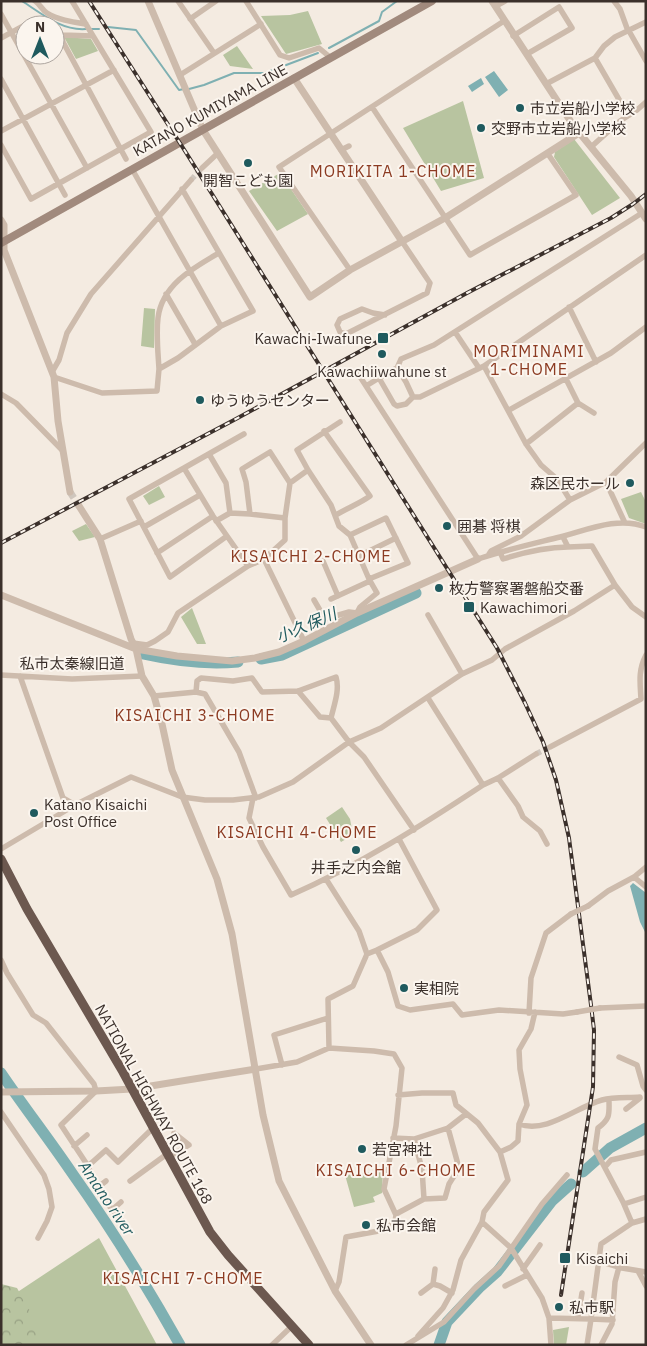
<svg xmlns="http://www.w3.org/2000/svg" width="647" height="1346" font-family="'IBM Plex Sans','Noto Sans JP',sans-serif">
<defs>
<pattern id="forest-crowns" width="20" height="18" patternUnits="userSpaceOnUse" patternTransform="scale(1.25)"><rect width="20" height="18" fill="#b8c4a0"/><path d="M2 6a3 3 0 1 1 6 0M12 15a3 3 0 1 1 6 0" fill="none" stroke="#97a083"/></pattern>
</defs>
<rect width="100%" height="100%" fill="#f4ebe1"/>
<path fill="#b8c4a0" d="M308 11 322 44 286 54 261 16 290 15Z
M64 37 91 39 98 51 76 59Z
M237 46 253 69 230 66 223 55Z
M463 101 484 178 441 191 403 128Z
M574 139 620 198 592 215 554 157 555 152Z
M280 173 308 214 277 231 249 191Z
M144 308 155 309 154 348 141 346Z
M159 486 165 497 149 505 143 496Z
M641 492 646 502V524L629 518 621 499Z
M86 524 95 537 79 541 72 531Z
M192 608 206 644H197L181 617Z
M342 807 350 819 353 835 341 842 326 818Z
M383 1171 382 1193 373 1197 375 1202 354 1207 345 1175Z
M99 1238 157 1345H1V1303Z
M569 1327 566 1345H554L553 1330Z"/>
<path fill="url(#forest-crowns)" d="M1 1284 17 1288 35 1320 40 1345H1Z"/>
<path fill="#7fb0b2" d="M494 71 508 90 499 97 485 77Z
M481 78 484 84 472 92 468 86Z
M633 883 646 893V934L640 922 630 886Z"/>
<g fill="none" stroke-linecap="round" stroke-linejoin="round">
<path stroke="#7fb0b2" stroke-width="2" d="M22 1C42 14 62 31 86 29
M108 27 136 30 179 90 184 89
M91 29H99
M329 48 379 21 382 12 397 1
M189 89 204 85 234 73H265L318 53"/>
<path stroke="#7fb0b2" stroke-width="11" d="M143 654C174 661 205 665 238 662
M261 659 282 655 416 593
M1 1073C24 1107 49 1139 72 1173 111 1228 147 1286 180 1345
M583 1172 610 1148 646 1128
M439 1345 447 1322 479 1288 497 1272 552 1201 571 1184"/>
<path stroke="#cfc6bd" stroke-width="5.5" stroke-dasharray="5.5 3" stroke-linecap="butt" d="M191 180 202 168
M536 754 550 747"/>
<path stroke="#cfc6bd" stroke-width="7" stroke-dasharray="7 3.5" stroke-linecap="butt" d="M70 492 79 506"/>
<path stroke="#cdbbac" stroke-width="5.5" d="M35 1C40 4 42 10 47 13 58 20 73 22 86 24
M178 1 214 53
M246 1 280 55 289 58 319 48 331 58
M614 1 620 9 628 31
M496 6 505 1
M1 14 87 168
M190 19 216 1
M55 31 62 35
M629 31 646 61
M93 36 62 35 63 42 126 159
M513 36 559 7 572 28 527 54
M1 38 36 19 45 25
M595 58 628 115
M180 75 261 24
M1 79 65 195
M546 84 595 58 604 46 615 37 646 22
M372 107 470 255 576 195 548 154
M1 131 114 70
M1 145 31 199 151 132 72 1
M591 147 620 121 637 110 646 102
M341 150 349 146
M202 168 218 153
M132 169 221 326
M182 189 253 311 221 326 178 358 159 369C158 352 156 334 158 318 162 285 193 268 219 253
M350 270 279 167 504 21
M166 294 195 344
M569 307 596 362
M385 315 373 313 362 309 340 319 337 325 340 332 346 334 427 293 430 283 401 240
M455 332 479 368
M484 366 526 444 541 465 557 479 570 500
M397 368 401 359 434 345 642 213
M52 372 59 360 67 333 91 294 191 180
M357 372 366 386
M54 377 102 393 157 391 159 369
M379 378 366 386 478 559C505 550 532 544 560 537 587 530 618 516 646 527
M566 379 578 403 594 413
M1 394 16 403 62 450
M413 397 406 382 397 368 379 378 394 404 397 406 406 404 413 397H420L484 366 646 255
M509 410 611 353 646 327
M324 431 370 496C359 504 347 508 336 515
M526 444 578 403
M209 454 226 483 230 513
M184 468 244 434
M606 482 625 523
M285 518 250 514 246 482 242 469 270 452 290 483
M216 521 230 513 250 514
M144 527 200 495
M350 535 386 518 408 563 369 579
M227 536 170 577 129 499 184 468 213 516 248 566 264 559 285 540V518L290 483 308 470
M100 539 141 521
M500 552 503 559C525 552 545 547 568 547
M157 553 213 516
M489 554 491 551 521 536 570 500 606 482 646 443
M359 556 396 538
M264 559 304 641
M323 561 338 596
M615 585 632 607 646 617
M331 599 370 581
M314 600 325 619 349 612 357 613 360 607 377 593 369 579 350 535 339 526 331 505 308 470 297 450 340 422
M428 615 462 674
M133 643 147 645 155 641 168 632 178 613 248 566
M1 675 72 679 142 676
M20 676 63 798 75 805
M298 691 320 717 331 718 349 742 364 757 414 830
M196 692 197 681 201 678 233 681 252 678 262 692 298 691 336 677C340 690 334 705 331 718
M154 696 196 692 205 694 239 752 256 798
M428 698 483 785
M550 747 641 699C640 683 638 670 646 655
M498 778 518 806 523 817 540 831 547 844
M253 798 249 818 263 847 291 895C359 865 421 826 483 785L498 778 536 754
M1 849 75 805 131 777 182 797 205 800H233L259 797 293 782 349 742 381 728 462 674 492 660 505 649 574 611 615 585 592 546 568 547 563 537
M634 877 646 887
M326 879 359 931 367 954
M588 906 608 891 634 877 646 867
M377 950 388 972 398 1006 410 1010 453 1004 462 1015 499 1010 563 1014 577 1012
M1 960 7 973 33 1015 46 1023 94 1084 96 1091 61 1125 88 1166 100 1195 126 1226
M600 1008 646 1006
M529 1013 531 978 546 933 571 914
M329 1048 328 999 353 986 367 954 377 950 417 930 437 910 399 839
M619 1057 637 1065 643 1086 646 1090
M282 1065 274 1035 328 1018
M256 1069 297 1062 329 1048 374 1051 394 1054 402 1068 396 1126 384 1189 396 1215 395 1222 384 1230 346 1237 339 1282 335 1291
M398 1095 422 1093H453L456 1105 478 1123 500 1152 508 1180 484 1212 482 1222 511 1248 542 1298 549 1318 551 1345
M609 1099C609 1114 611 1118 598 1128L595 1149 623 1202 632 1223
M626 1109 640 1098
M1 1112 44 1175 49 1189 52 1207 47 1221 38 1238
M519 1124C547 1134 576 1107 602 1100 614 1097 628 1098 640 1097
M393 1138 414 1139 448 1128 466 1114
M414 1139 422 1169 424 1199
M74 1146 87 1135
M500 1152 511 1147 518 1141 519 1124 527 1105 520 1069 519 1050 531 1029 535 1012
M169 1157 189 1145 174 1133
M88 1166 106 1150 118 1162 153 1128
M605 1167 611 1160 646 1152
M130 1181 167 1154
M97 1188 106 1181
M624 1204 646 1197
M112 1210 121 1202
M396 1214 424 1199 445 1198 449 1184 459 1168 448 1128
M599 1261 622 1268 646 1272
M523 1269 540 1245
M638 1271 646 1286
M433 1284 435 1269
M505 1286 527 1275
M421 1293 433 1284 440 1286 452 1293
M549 1318 591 1319 601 1244 632 1223 646 1219
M578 1318 582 1293
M418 1336 443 1308 453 1290 461 1260 482 1222
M272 1345 292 1326
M406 1345 444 1322 474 1289 499 1266 542 1204 567 1175
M587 1345 591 1319 613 1320
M601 1345 612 1324 615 1282 619 1267"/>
<path stroke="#cdbbac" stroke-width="7" d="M148 1 203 130 310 297 350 270 445 218 579 133
M492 1 573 125 631 196 646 219
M294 78 401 240
M1 220 4 225V250L54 377 58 421 70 492
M79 506 100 539 131 639 136 649 142 676 154 696 162 724 172 770 217 879 232 934 263 1115 279 1181 335 1291 371 1345
M1 595 136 649 177 656 232 661 255 658 279 652 304 641 357 613 478 559
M1 1092 96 1091 132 1089 256 1069"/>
<path stroke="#a18a7d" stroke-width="8" d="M1 243 432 1"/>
<path stroke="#6c584f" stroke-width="9" d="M1 859 27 909 123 1072 210 1232 228 1255 309 1345"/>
<g stroke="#3b302b" stroke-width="4">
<path id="rail" d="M89 1 185 151 497 648 525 703 543 742 556 780 569 838 591 1005 594 1030 593 1087 561 1295
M1 543 234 420 467 293 611 218 633 204 646 194"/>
</g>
<use href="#rail" stroke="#fbf5ee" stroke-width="2" stroke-dasharray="5.5" stroke-linecap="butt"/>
<path stroke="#cdbbac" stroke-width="5.5" d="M571 914 588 906
M577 1012 600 1008"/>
</g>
<g fill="#1f5a5e" stroke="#fbf5ee" stroke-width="2">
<circle cx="520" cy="108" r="5"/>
<circle cx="481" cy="128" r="5"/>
<circle cx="248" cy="163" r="5"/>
<rect x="377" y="332" width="12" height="12" rx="2.5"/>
<circle cx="382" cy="354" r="5"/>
<circle cx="200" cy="400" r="5"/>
<circle cx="630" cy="483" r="5"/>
<circle cx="447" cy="526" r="5"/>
<circle cx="439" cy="588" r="5"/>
<rect x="463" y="601" width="12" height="12" rx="2.5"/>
<circle cx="34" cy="813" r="5"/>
<circle cx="356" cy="850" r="5"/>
<circle cx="404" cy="988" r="5"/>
<circle cx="362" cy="1149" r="5"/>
<circle cx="366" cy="1225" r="5"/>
<rect x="559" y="1252" width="12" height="12" rx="2.5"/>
<circle cx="559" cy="1307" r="5"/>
</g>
<g text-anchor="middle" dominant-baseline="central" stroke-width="4" stroke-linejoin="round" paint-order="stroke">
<g font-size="15" fill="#3b302b" stroke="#fbf5ee" text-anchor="start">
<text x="530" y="108">市立岩船小学校</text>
<text x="491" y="128">交野市立岩船小学校</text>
<text x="248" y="180" text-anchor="middle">開智こども園</text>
<text x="372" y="338" text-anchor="end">Kawachi-Iwafune</text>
<text x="382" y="371" text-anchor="middle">Kawachiiwahune st</text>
<text x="210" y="400">ゆうゆうセンター</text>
<text x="620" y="483" text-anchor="end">森区民ホール</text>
<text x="457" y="526">囲碁 将棋</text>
<text x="449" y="588">枚方警察署磐船交番</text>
<text x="480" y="607">Kawachimori</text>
<text x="44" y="804">Katano Kisaichi<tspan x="44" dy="17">Post Office</tspan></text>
<text x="356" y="867" text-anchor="middle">井手之内会館</text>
<text x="414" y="988">実相院</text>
<text x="372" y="1149">若宮神社</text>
<text x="376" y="1225">私市会館</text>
<text x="576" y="1258">Kisaichi</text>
<text x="569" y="1307">私市駅</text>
</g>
<g font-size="15" fill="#3b302b" stroke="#fbf5ee">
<text transform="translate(210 110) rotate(-29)">KATANO KUMIYAMA LINE</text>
<text x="72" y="663">私市太秦線旧道</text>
<text transform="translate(154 1104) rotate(61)">NATIONAL HIGHWAY ROUTE 168</text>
</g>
<g font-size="16" letter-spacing="1" fill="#8c3b22" stroke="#fbf5ee">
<text x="393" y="171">MORIKITA 1-CHOME</text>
<text x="529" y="351">MORIMINAMI<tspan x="529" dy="18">1-CHOME</tspan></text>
<text x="311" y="556">KISAICHI 2-CHOME</text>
<text x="195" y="715">KISAICHI 3-CHOME</text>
<text x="297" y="832">KISAICHI 4-CHOME</text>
<text x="396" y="1170">KISAICHI 6-CHOME</text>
<text x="183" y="1278">KISAICHI 7-CHOME</text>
</g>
<g font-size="16" font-style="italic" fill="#1f5a5e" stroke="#fbf5ee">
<text transform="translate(306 625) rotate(-23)">小久保川</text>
<text transform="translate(107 1198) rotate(56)">Amano river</text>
</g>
</g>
<rect width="647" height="1346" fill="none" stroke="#3b302b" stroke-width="5"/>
<g transform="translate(40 40)"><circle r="24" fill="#fbf5ee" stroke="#aea6a0"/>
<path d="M0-4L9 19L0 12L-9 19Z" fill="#1f5a5e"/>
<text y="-8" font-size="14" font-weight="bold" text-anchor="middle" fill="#3b302b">N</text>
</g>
</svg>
